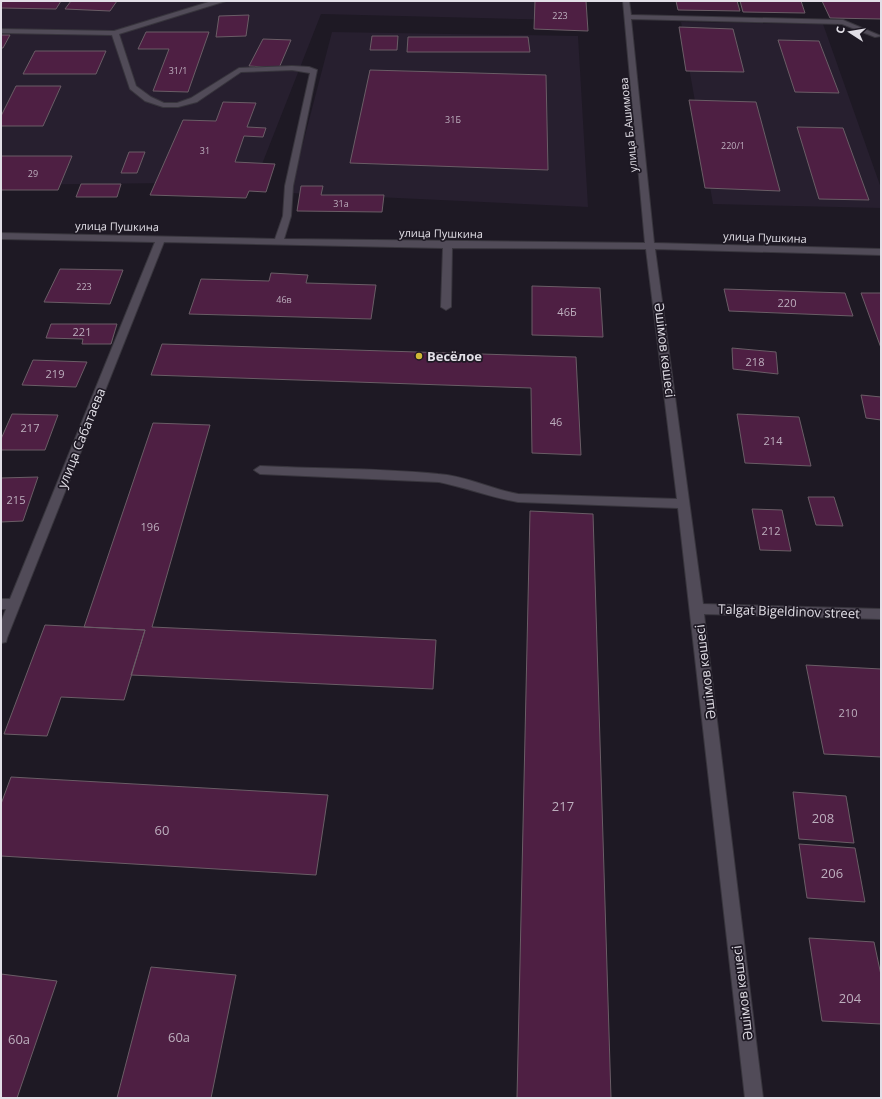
<svg xmlns="http://www.w3.org/2000/svg" width="882" height="1099" font-family="'Open Sans',sans-serif">
<rect width="100%" height="100%" fill="#1e1924"/>
<path fill="#271f2f" d="M1 1H565L563 20 321 14 255 182 1 185Z
M681 22 823 24 881 188V208L713 204Z
M332 32 578 36 588 207 290 193Z"/>
<path fill="#4e1f43" stroke="#6a5d66" d="M2 1H61L56 9 1 8Z
M71 1H117L110 11 65 9Z
M535 1H586L588 31 534 29Z
M676 1H737L740 11 678 10Z
M740 1H801L805 13 743 12Z
M822 1H881V19L830 18Z
M249 15 246 36 216 37 219 16Z
M679 27 733 29 744 72 686 71Z
M146 32H209L188 92 153 91 169 49H138Z
M1 35H10L3 48H1Z
M372 36H398L397 50H370Z
M408 37H528L530 52H407Z
M263 39 291 40 279 68 249 66Z
M778 40 819 41 839 93 795 92Z
M35 51H106L96 74H23Z
M370 70 546 75 548 170 350 163Z
M16 86H61L43 126H1V116Z
M689 100 756 102 780 191 705 188Z
M223 102 256 103 247 127 266 128 263 137 244 136 235 162 275 164 266 192 249 191 246 198 150 195 183 120 216 121Z
M797 127 843 128 869 200 819 199Z
M129 152H145L137 173H121Z
M1 156H72L58 190H1Z
M81 184H121L117 197H76Z
M301 186H323L321 195H384L382 212 297 211Z
M60 269 123 270 110 304 44 302Z
M271 273 308 275 306 283 376 285 371 319 189 314 201 279 269 281Z
M532 286 600 288 603 337 532 335Z
M724 289 845 293 853 316 729 311Z
M861 293H881V348Z
M51 324H117L111 344H82L83 339 46 338Z
M162 344 576 357 581 455 532 453 531 388 151 375Z
M732 348 776 352 778 374 733 369Z
M33 360 87 362 76 387 22 385Z
M861 395 881 397V420L866 418Z
M12 414 58 415 45 450H1V439Z
M737 414 799 417 811 466 745 463Z
M153 423 210 425 152 627 436 640 433 689 131 675 145 630 84 627Z
M38 477 23 521 1 522V478Z
M808 497H834L843 526 816 525Z
M752 509 782 510 791 551 760 550Z
M530 511 593 514 611 1098H517Z
M45 625 145 630 124 700 61 697 47 736 4 734Z
M806 665 881 669V757L824 754Z
M11 777 328 795 316 875 1 856V804Z
M793 792 846 796 854 843 799 839Z
M799 844 855 848 865 902 807 898Z
M809 938 874 942 881 975V1024L822 1021Z
M151 967 236 975 211 1098H117Z
M1 974 57 981 17 1098H1Z"/>
<g fill="none" stroke-linecap="round" stroke-linejoin="round">
<g stroke="#38353d" stroke-width="2">
<path id="minor" d="M212 1H226L119 34 136 86 151 97 164 103H177L191 98 239 68 292 66 309 67 317 70 293 186 291 216 284 239 645 243 623 1H629L631 15 843 20 881 36 875 37 842 24 631 19 654 243 881 249V255L655 249 703 604 881 609V619L704 614 763 1098H745L678 508 518 502C490 497 467 488 439 482L260 474 254 470 260 466C319 469 379 468 438 474 466 476 491 489 518 494L677 499 646 249 452 248 451 307 446 310 441 307 443 248 164 242 7 638 6 642 1 643V622L6 609H1V599H10L155 242 1 239V233L275 239 283 216 285 186 310 73 292 70 241 72 197 102 178 107H163L145 101 130 89 112 35 1 33V29L114 31Z"/>
</g>
<use href="#minor" fill="#514b58" fill-rule="evenodd"/>
</g>
<circle fill="#d0b836" stroke="#1e1924" stroke-width="1.5" cx="419" cy="356" r="4"/>
<g text-anchor="middle" dominant-baseline="central" stroke-width="3.5" stroke-linejoin="round" paint-order="stroke">
<g font-size="9" fill="#bdafbe">
<text x="560" y="15">223</text>
<text x="178" y="70">31/1</text>
<text x="453" y="119">31Б</text>
<text x="733" y="145">220/1</text>
<text x="205" y="150">31</text>
<text x="33" y="173">29</text>
<text x="341" y="203">31а</text>
<text x="84" y="286">223</text>
<text x="284" y="299">46в</text>
</g>
<g font-size="11" fill="#e2dfe7" stroke="#1e1924">
<text transform="translate(628 125) rotate(-96)">улица Б.Ашимова</text>
<text transform="translate(117 226) rotate(1)">улица Пушкина</text>
<text transform="translate(441 233) rotate(1)">улица Пушкина</text>
<text transform="translate(765 237) rotate(2)">улица Пушкина</text>
</g>
<g font-size="11" fill="#bdafbe">
<text x="787" y="302">220</text>
<text x="567" y="311">46Б</text>
<text x="82" y="331">221</text>
<text x="755" y="361">218</text>
<text x="55" y="373">219</text>
<text x="556" y="421">46</text>
<text x="30" y="427">217</text>
<text x="773" y="440">214</text>
<text x="16" y="499">215</text>
<text x="150" y="526">196</text>
<text x="771" y="530">212</text>
<text x="848" y="712">210</text>
</g>
<g font-size="13" fill="#e2dfe7" stroke="#1e1924">
<text transform="translate(665 350) rotate(83)">Әшімов көшесі</text>
<text transform="translate(81 438) rotate(-68)">улица Сабатаева</text>
<text transform="translate(789 611) rotate(2)">Talgat Bigeldinov street</text>
<text transform="translate(705 672) rotate(-97)">Әшімов көшесі</text>
<text transform="translate(742 993) rotate(-97)">Әшімов көшесі</text>
</g>
<g font-size="13" font-weight="bold" fill="#e2dfe7" stroke="#1e1924" text-anchor="start">
<text x="427" y="356">Весёлое</text>
</g>
<g font-size="13" fill="#bdafbe">
<text x="563" y="806">217</text>
<text x="823" y="818">208</text>
<text x="162" y="830">60</text>
<text x="832" y="873">206</text>
<text x="850" y="998">204</text>
<text x="179" y="1037">60а</text>
<text x="19" y="1039">60а</text>
</g>
</g>
<rect width="882" height="1099" fill="none" stroke="#e2dfe7" stroke-width="4"/>
<g transform="translate(850 32) rotate(282)" stroke="#1e1924" stroke-width="3" paint-order="stroke">
<path d="M0-3L7 15L0 10L-7 15Z" fill="#e2dfe7"/>
<text y="-6" font-size="11" font-weight="bold" text-anchor="middle" fill="#e2dfe7">С</text>
</g>
</svg>
